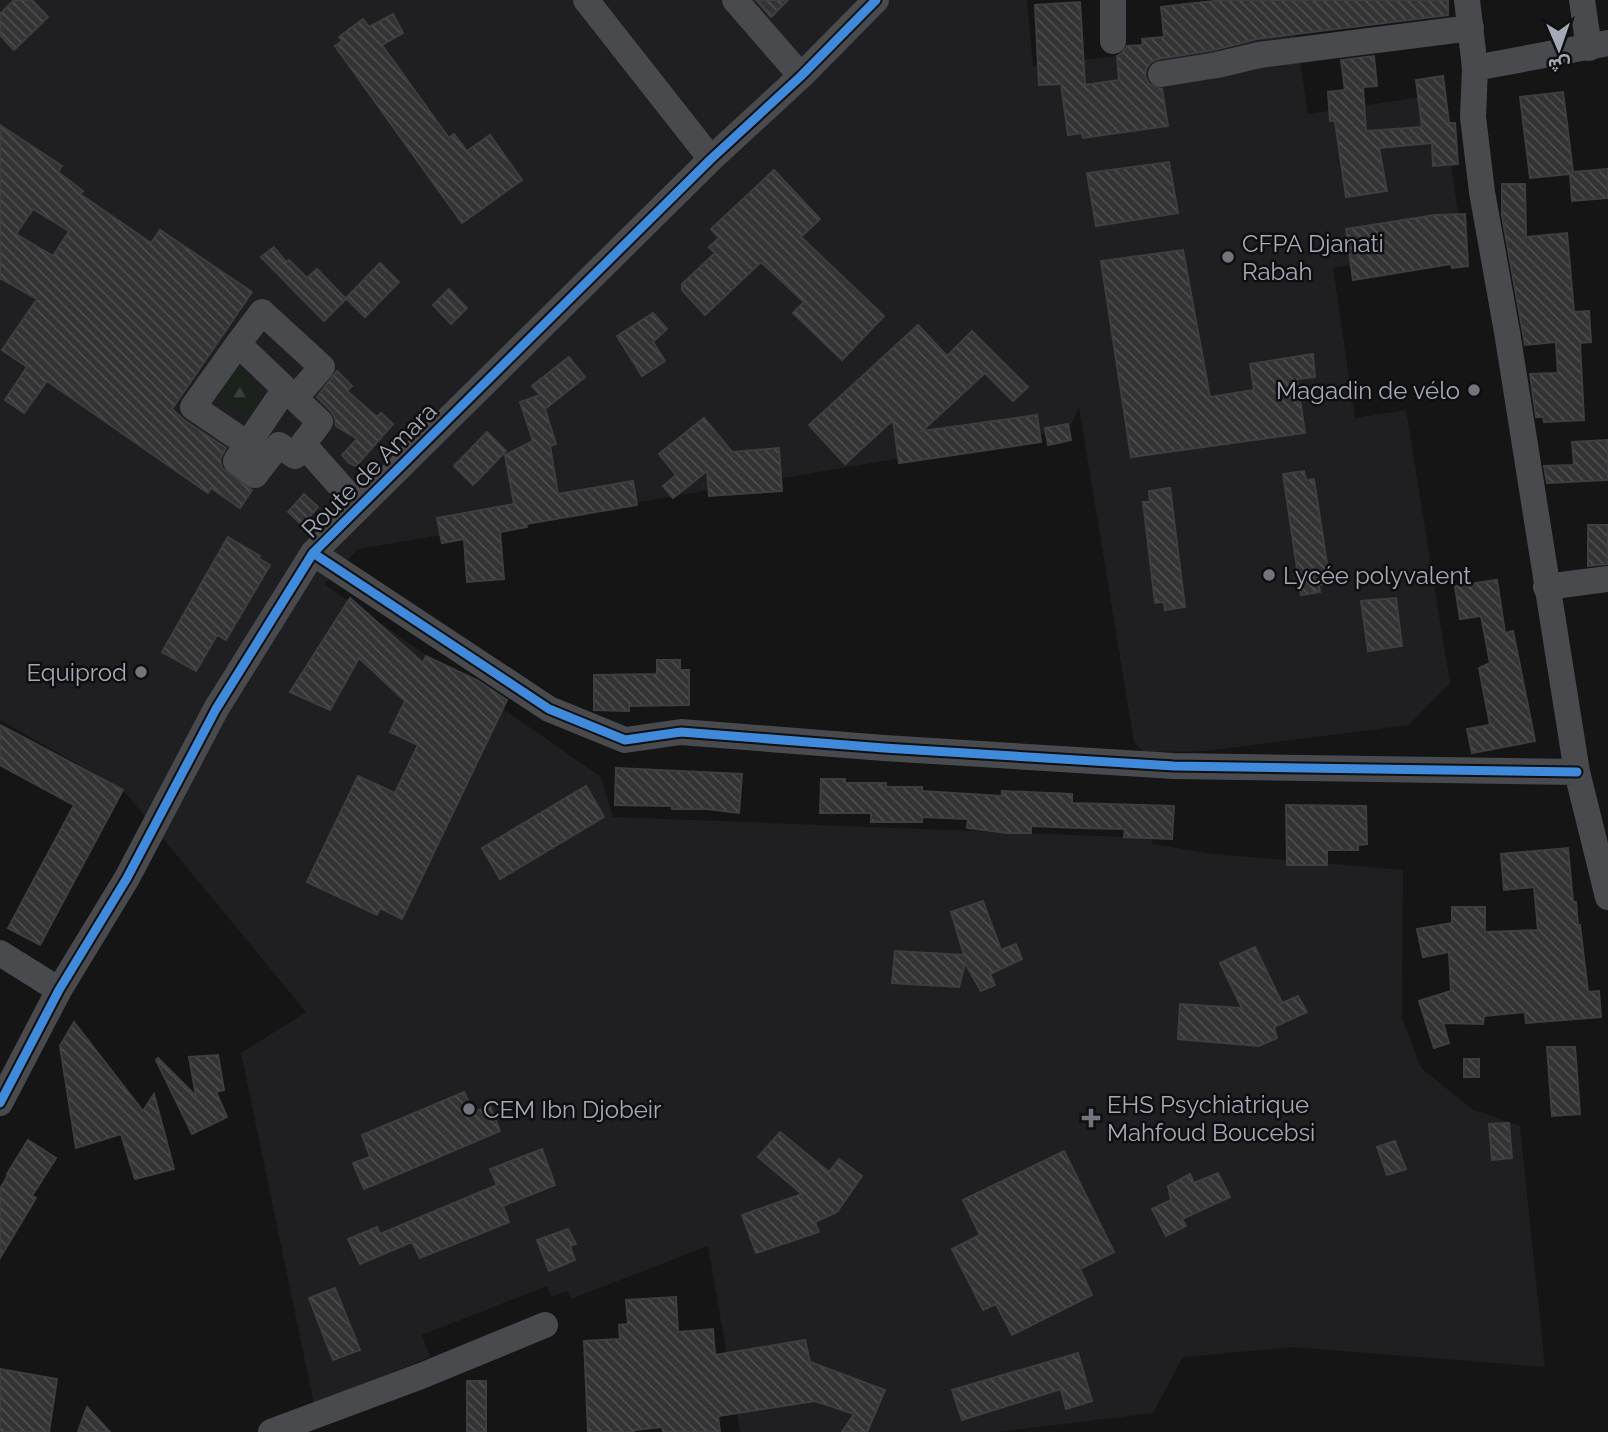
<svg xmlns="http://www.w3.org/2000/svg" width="1608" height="1432" font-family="Raleway,Vazirmatn,sans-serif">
<defs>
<pattern id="forest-firs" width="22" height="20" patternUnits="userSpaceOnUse" patternTransform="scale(1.75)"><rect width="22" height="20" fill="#1b221c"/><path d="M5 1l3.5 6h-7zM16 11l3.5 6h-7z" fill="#393f3b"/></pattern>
<pattern id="building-back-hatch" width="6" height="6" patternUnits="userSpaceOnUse" patternTransform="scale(1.75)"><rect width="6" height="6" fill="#333334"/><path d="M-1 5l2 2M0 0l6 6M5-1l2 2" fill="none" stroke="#4e4e4f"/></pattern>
</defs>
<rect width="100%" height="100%" fill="#151515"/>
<path fill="#1f1f21" d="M0 0H1027L1033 66 1296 34 1308 114 1441 94 1463 247 1333 268 1355 418 1406 410 1450 683 1409 725 1206 751 1143 752 1134 742 1079 407 1069 430 358 549 324 584 601 777 613 817 1153 838 1152 844 1214 854 1403 870 1402 1018 1421 1068 1472 1109 1520 1126 1545 1367 1293 1347 1183 1357 1153 1413 997 1432H740L708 1246 571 1299 568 1291 551 1297 547 1286 422 1335 430 1357 314 1404 241 1053 306 1012 123 790 0 720Z"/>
<path fill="#1b221c" d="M239 365 262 397 248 416 218 394Z"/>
<path fill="url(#forest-firs)" d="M227 393a11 11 0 1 1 22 0a11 11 0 1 1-22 0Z"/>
<path fill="url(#building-back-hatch)" stroke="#3d3e41" stroke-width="2" fill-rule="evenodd" d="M14 0H32L48 17 14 50 0 35V14Z
M756 0H788L771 17Z
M1223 0H1448V15L1257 39 1214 50 1158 59 1151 62 1146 69 1145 76 1149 84 1162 89 1168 126 1083 138 1082 133 1068 135 1061 84 1039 85 1035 5 1080 2 1085 85 1119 80 1117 56 1121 54 1127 46 1143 45 1142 39 1164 37 1161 7Z
M393 14 403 33 382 45 449 138 454 134 467 151 490 135 522 180 462 223 335 46 342 41 339 37 363 19 369 27Z
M1374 56 1377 86 1363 87 1366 131 1422 127 1416 80 1443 76 1449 123H1455L1458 164 1433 166 1432 143 1379 148 1387 191 1346 197 1335 121H1330L1328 92 1345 90 1341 60Z
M1563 92 1573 172 1608 169V198L1572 201 1570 174 1530 178 1520 97Z
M0 125 62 166 58 172 83 191 80 194 151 243 160 230 252 292 172 409 184 420 226 448 220 459 222 468 252 490 240 508 211 488 208 493 47 381 24 413 5 400 27 367 2 350 37 299 0 278ZM33 209 69 231 53 256 16 234Z
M1169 162 1178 213 1096 226 1087 173Z
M774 170 820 219 801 237 884 316 842 360 793 313 804 302 761 262 705 315 682 290V284L715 253 709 247 719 238 711 229Z
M1502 184H1525L1526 237 1567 233 1574 312 1589 311 1591 342 1580 343 1584 420 1544 422 1543 417H1536L1530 374 1558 373 1556 342 1525 345 1502 216Z
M1465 214 1468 266 1452 268 1451 264 1353 280 1346 229 1435 215Z
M274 247 286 262 289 260 307 278 317 269 346 299 324 321 261 257Z
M1183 250 1210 397 1254 390 1250 364 1313 354 1315 377 1297 379 1305 433 1131 457 1101 261Z
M380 263 399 282 365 317 346 298Z
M449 289 467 308 451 324 433 305Z
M653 313 667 329 653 342 665 361 642 376 617 336Z
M918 325 947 356 972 331 1028 387 1013 401 985 373 922 431 1037 415 1041 442 899 463 893 420 845 464 809 425Z
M569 357 585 377 545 409 556 444 550 446 558 494 633 481 637 505 526 524 527 527 500 532 504 579 467 582 464 539 442 543 437 518 514 504 505 455 533 441 520 402 540 395 532 386Z
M337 371 352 386 347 391 377 417 381 413 393 424 356 466 349 463 342 455 357 439 336 426 335 418 331 411 317 397Z
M704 418 732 452 779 448 782 491 709 496 707 471 673 498 663 486 676 475 659 454Z
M1068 424 1071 440 1048 445 1045 428Z
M487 432 506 451 473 485 454 466Z
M1608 440V480L1547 483 1544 466 1574 465 1572 442Z
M1304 471 1306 480 1314 479 1330 583 1319 585 1320 592 1301 595 1283 474Z
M1170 488 1185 607 1165 610 1164 602 1155 603 1143 502H1150L1149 491Z
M304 494 318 507 302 525 288 512Z
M1588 525H1608V564L1588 566Z
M228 537 260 556 258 558 270 565 226 640 217 635 196 671 162 652Z
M1497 580 1505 633 1513 631 1535 741 1472 753 1467 729 1490 725 1479 668 1490 663 1481 616 1460 619 1455 586Z
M350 598 423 663 426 656 477 680 507 700 402 919 380 908 377 915 307 882 358 776 395 793 418 745 390 732 405 701 359 658 330 710 290 692Z
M1396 598 1402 646 1368 651 1361 601Z
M657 660H680V670H689V705L629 706V711L594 710V675L657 674Z
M0 725 123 790 40 945 8 928 74 805 0 765Z
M616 768 742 774 739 813 707 809H672V806L615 805Z
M821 779H845V783H886V787H922V791L1002 796V791L1072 794V803L1174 806 1172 839 1124 837 1125 829 1079 828 1031 826V833H1008L967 828 968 819 922 817V822H871V813H820Z
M586 786 604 817 500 879 482 848Z
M1286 805 1366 806 1367 844 1358 845V850H1327V865H1287Z
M1568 848 1573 902H1576L1578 926 1580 925 1588 992 1599 991 1601 1017 1526 1023 1525 1012 1484 1016 1483 1024 1443 1023 1449 1043 1434 1048 1419 1001 1451 991 1449 952 1423 957 1417 929 1452 923V907H1485V932L1538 930 1534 887 1504 890 1501 854Z
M983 901 1001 950 1016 944 1022 959 990 974 995 985 981 991 965 963 959 987 892 983 895 951 964 955 951 912Z
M1255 947 1282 1003 1298 996 1307 1012 1274 1027 1277 1038 1259 1046 1178 1039 1180 1004 1242 1008 1220 963Z
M74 1022 143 1111 154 1094 174 1169 135 1179 121 1134 76 1148 60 1046Z
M1547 1047H1575L1580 1114 1552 1116Z
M218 1055 224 1090 216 1092 227 1117 192 1134 156 1060 158 1058 196 1096 189 1057Z
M1464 1059H1479V1077H1464Z
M464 1092 473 1112 490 1106 500 1131 364 1189 353 1163 370 1157 362 1135Z
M1509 1123 1512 1158 1492 1160 1489 1124Z
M780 1132 829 1172 839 1159 862 1176 837 1212 815 1222 819 1232 756 1253 742 1215 802 1194 758 1157Z
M28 1140 56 1158 32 1196 36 1198 0 1258V1189L8 1175 7 1174Z
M1395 1141 1406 1169 1387 1175 1377 1147Z
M542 1149 555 1185 503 1206 509 1222 420 1258 412 1242 360 1264 348 1239 377 1227 380 1234 497 1185 490 1169Z
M1064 1151 1114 1252 1080 1269 1092 1295 1012 1335 996 1304 983 1310 952 1249 980 1235 963 1200Z
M1218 1173 1230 1197 1182 1219 1186 1226 1166 1236 1152 1209 1171 1200 1168 1186 1190 1174 1194 1183Z
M568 1229 576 1244 570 1246 575 1260 549 1271 537 1240Z
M335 1288 360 1350 333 1360 309 1298Z
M676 1297 678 1332 713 1329 715 1355 805 1340 810 1362 885 1390 867 1432H842L854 1414 815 1401 718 1416 720 1432H663L662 1427 634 1430V1432H588L584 1341 620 1339 619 1325 628 1324 626 1300Z
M1078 1353 1092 1401 1066 1409 1061 1389 962 1420 952 1390Z
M0 1369 57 1379 49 1432H0Z
M467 1381H486V1432H467Z
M87 1407 110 1432H78Z"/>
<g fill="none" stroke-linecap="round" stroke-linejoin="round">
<path stroke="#494a4e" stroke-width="26" d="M586 0 711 159
M735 0 801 76
M1467 0 1475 68 1473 117 1482 192 1507 332 1577 772 1608 897
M1582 0 1589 48
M1113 41V0
M1475 68 1608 43
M1161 74 1217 65 1259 55 1471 28
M238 344 262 312 322 367 295 398
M303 444 295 456 279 445 268 458 193 407 238 344 320 422 303 444 359 507
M268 458 255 475 236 461 285 389
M313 553 549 709 625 740 681 732 884 748 1174 766 1577 772
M1546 587 1608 579
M0 953 59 990
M0 1103 59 990 127 878 216 709 313 553 711 159 801 76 876 0
M271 1432 421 1376 545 1325"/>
<g stroke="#0f0f11" stroke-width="13">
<path id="cycleway" d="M313 553 549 709 625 740 681 732 884 748 1174 766 1577 772
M0 1103 59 990 127 878 216 709 313 553 711 159 801 76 876 0"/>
</g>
<use href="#cycleway" stroke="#408adc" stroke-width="9"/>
</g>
<g fill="#73757e" stroke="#0f0f11" stroke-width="2.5">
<circle cx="1228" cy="257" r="7"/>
<circle cx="1474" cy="390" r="7"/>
<circle cx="1269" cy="575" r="7"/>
<circle cx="141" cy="672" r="7"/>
<circle cx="469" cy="1109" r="7"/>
<path d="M1087.5 1107.5h7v7h7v7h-7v7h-7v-7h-7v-7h7z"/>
</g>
<g text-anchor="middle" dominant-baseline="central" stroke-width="5" stroke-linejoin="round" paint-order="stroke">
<g font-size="24" fill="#a5a9b6" stroke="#0f0f11" text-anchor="start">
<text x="1242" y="243">CFPA Djanati<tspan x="1242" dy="28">Rabah</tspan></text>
<text x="1460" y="390" text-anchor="end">Magadin de vélo</text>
<text x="1283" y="575">Lycée polyvalent</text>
<text x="127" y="672" text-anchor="end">Equiprod</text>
<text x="1107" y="1104">EHS Psychiatrique<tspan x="1107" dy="28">Mahfoud Boucebsi</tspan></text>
<text x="483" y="1109">CEM Ibn Djobeir</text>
</g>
<g font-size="24" fill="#a5a9b6" stroke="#0f0f11">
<text transform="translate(369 470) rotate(-45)">Route de Amara</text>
</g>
</g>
<g transform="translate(1559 49) rotate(178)" stroke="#0f0f11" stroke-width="5" paint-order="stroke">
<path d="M0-5L12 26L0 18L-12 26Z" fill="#a5a9b6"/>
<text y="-10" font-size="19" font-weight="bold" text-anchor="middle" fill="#a5a9b6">ش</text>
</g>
</svg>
